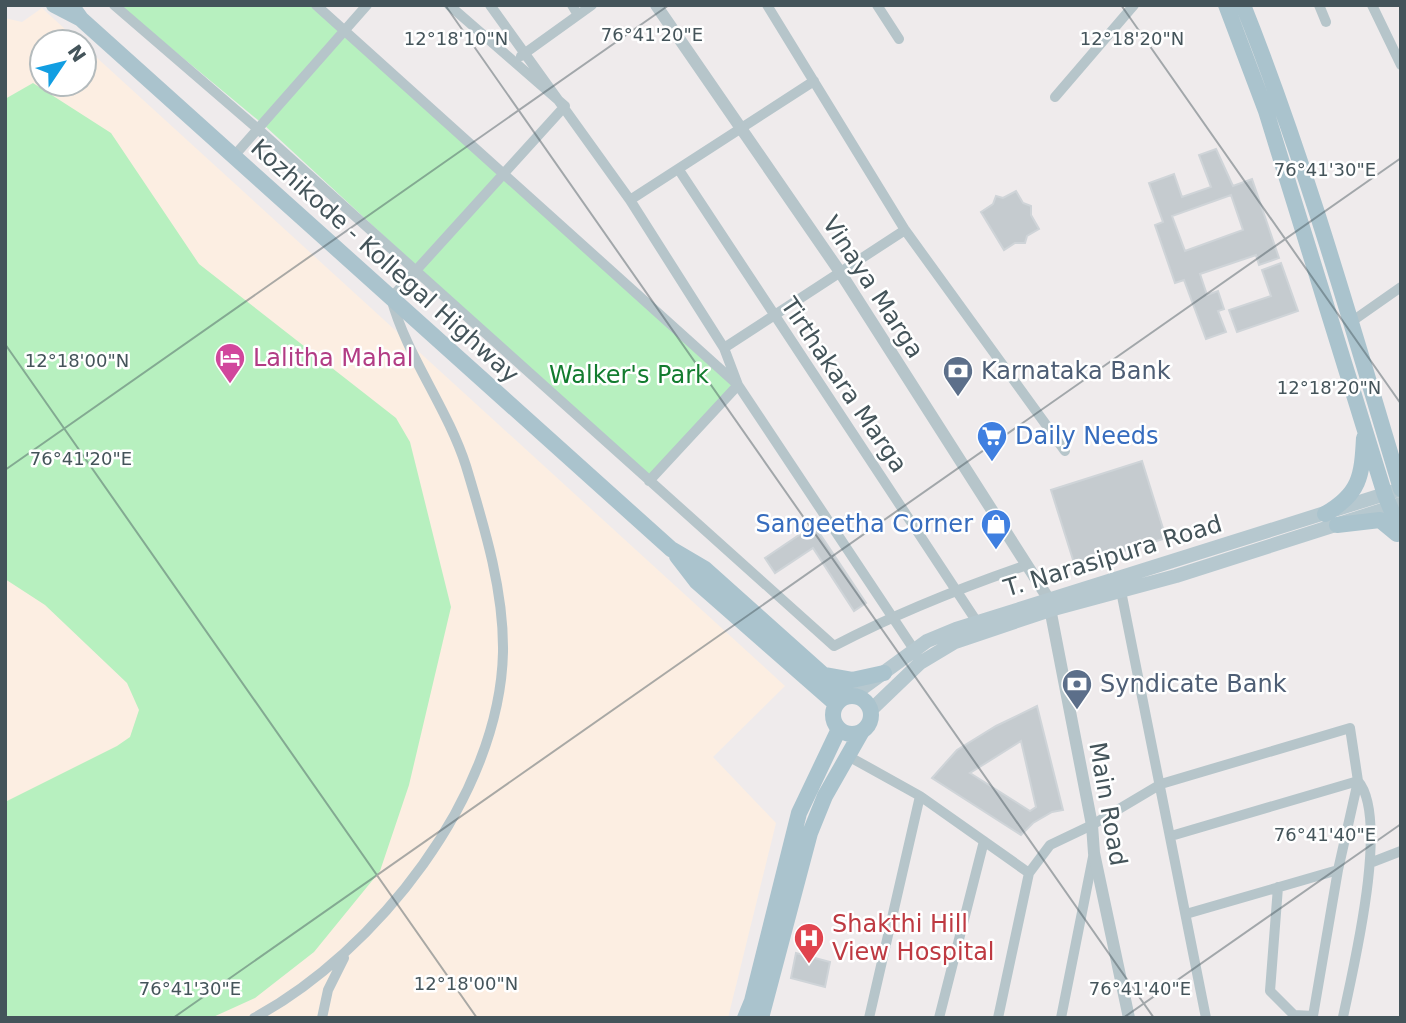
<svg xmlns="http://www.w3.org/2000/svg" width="1406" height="1023" font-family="'DejaVu Sans',sans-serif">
<rect width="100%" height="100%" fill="#efebec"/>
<path fill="#fceee2" d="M42 8 79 42H42V84H84V46L785 686 713 757 776 823 728 1018H5V18L22 22Z"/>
<path fill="#b7f0bf" d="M119 5H312L738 385 649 481 264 125Z
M33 83 111 133 199 264 396 418 410 442 451 607 409 785 380 871 314 952 255 998 211 1018H5V802L117 746 130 737 139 710 127 683 45 605 5 579V99Z"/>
<path fill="#c5cbcf" stroke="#cfd4d8" stroke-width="2" fill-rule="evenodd" d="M1216 149 1233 186 1252 179 1279 258 1259 265 1256 255 1200 274 1207 295 1218 291 1224 309 1218 311 1226 332 1206 339 1184 280 1175 283 1155 225 1163 222 1149 183 1174 174 1182 197 1211 187 1199 155ZM1231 195 1243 230 1185 251 1172 216Z
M1016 191 1023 203 1031 206V215L1039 229 1027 236 1025 243H1015L1004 250 981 212 993 204 996 196 1003 198Z
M1281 263 1298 311 1237 332 1229 310 1271 296 1262 270Z
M1142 461 1166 538 1075 566 1051 490Z
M814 525 866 603 854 611 813 548 775 573 765 558Z
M1037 706 1063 810 1052 812 1033 823 1021 835 932 778 957 750 996 726ZM1021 741 1036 807 1030 811 970 773Z
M796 953 830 962 825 987 791 978Z"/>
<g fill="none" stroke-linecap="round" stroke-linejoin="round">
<path stroke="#b6c5ca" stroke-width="10" d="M114 5 259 130 834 646C897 613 960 588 1027 565
M316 5 738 385 649 481
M490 5 630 200 724 348 738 385 915 651
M572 5 578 15
M767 5 905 230 1065 451
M877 5 899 39
M1319 5 1326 22
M1372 5 1401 65
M521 56 592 5
M1055 97 1134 5
M234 156 367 5
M679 170 977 622
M630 200 814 81
M1351 322 1401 287
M724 348 905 230
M1121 591 1206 1018
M848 756 920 796 1029 873
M1171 836 1358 781C1390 818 1353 969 1343 1017
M1370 863 1401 851
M1186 914 1338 870
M254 1018C376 952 500 796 503 652 504 590 484 526 466 466 447 407 407 357 391 298L565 106 449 5
M322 1018 328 990 344 958
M869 1018 920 796
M939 1018 984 841
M998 1018 1029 873 1050 845 1092 825 1161 784 1350 728 1358 781 1338 870 1313 1016 1294 1015 1270 991 1278 887
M1061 1018 1093 857"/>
<path stroke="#b6c5ca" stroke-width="12" d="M656 5 840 272 1048 598 1092 825 1094 853 1129 1018"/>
<path stroke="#b6c8cf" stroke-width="14" d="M853 695 927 641 956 629 1401 489
M871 710 920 663 955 642 1050 610 1176 576 1401 504"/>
<path stroke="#aac3cd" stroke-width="16" d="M54 5 81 19
M71 5 81 19 671 549 705 569 847 696
M1226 5 1266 111 1385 495 1401 533
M1243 5C1306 163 1352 326 1401 489
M1325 514C1360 494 1362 476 1364 438
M1337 525 1380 520 1397 534
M677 556 697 582 836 704
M824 675 852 680 884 673
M833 715a19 19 0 1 1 38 0a19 19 0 1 1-38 0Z
M745 1018 752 1001 799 813 839 729
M761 1018 810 833 825 796 862 731"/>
</g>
<path fill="none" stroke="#44545a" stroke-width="2" stroke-opacity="0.45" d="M445 5 1154 1018M1121 5 1401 404M5 344 477 1018M5 470 669 5M173 1018 1401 158M1123 1018 1401 824"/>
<defs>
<g id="hotel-pin" transform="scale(1.575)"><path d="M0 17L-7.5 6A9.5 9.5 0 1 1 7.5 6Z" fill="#d1479c" stroke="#fff"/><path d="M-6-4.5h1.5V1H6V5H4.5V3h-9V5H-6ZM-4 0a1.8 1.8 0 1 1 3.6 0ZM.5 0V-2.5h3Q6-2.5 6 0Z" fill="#fff"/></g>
<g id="bank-pin" transform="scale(1.575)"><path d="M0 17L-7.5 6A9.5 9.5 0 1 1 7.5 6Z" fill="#5c6f8a" stroke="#fff"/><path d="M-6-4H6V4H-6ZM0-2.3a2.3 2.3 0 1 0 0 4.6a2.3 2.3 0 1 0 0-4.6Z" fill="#fff"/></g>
<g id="supermarket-pin" transform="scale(1.575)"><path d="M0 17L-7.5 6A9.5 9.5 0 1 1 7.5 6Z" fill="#3f7fe0" stroke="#fff"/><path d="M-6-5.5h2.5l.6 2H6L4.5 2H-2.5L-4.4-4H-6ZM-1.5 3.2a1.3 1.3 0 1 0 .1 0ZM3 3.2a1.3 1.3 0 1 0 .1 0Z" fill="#fff"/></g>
<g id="shop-pin" transform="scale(1.575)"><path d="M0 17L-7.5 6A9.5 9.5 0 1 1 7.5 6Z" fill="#3f7fe0" stroke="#fff"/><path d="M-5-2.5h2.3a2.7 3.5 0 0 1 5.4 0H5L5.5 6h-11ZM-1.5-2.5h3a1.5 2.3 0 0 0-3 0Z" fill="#fff"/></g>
<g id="hospital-pin" transform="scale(1.575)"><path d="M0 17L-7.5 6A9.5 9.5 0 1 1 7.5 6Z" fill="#e0444e" stroke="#fff"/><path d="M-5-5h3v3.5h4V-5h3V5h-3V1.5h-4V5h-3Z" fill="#fff"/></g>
</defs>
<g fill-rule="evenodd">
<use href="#hotel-pin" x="230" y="358"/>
<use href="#bank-pin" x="958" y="371"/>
<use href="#supermarket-pin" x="992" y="436"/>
<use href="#shop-pin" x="996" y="524"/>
<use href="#bank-pin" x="1077" y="684"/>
<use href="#hospital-pin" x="809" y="938"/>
</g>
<g text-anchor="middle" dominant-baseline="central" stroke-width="5" stroke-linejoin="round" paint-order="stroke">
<g font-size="24" fill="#44545a" stroke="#fff">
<text transform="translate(385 261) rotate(42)">Kozhikode - Kollegal Highway</text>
<text transform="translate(873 287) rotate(57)">Vinaya Marga</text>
<text transform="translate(844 385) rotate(56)">Tirthakara Marga</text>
<text transform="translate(1113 556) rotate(-17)">T. Narasipura Road</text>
<text transform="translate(1108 804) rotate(80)">Main Road</text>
</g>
<g font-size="24" fill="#b23c85" stroke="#fff" text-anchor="start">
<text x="253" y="358">Lalitha Mahal</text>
</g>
<g font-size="24" fill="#4e5e75" stroke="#fff" text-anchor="start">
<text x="981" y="371">Karnataka Bank</text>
<text x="1100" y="684">Syndicate Bank</text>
</g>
<g font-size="24" fill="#137c2f" stroke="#fff">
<text x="629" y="375">Walker's Park</text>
</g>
<g font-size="24" fill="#366cbe" stroke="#fff" text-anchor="start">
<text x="1015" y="436">Daily Needs</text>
<text x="973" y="524" text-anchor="end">Sangeetha Corner</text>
</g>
<g font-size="24" fill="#be3a42" stroke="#fff" text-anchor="start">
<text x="832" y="924">Shakthi Hill<tspan x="832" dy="28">View Hospital</tspan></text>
</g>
</g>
<g font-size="18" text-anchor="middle" fill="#44545a" stroke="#fff" stroke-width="5" stroke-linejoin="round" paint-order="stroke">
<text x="652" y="41">76°41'20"E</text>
<text x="456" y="45">12°18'10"N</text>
<text x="1132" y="45">12°18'20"N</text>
<text x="1325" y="176">76°41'30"E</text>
<text x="77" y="367">12°18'00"N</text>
<text x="1329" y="394">12°18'20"N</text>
<text x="81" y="465">76°41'20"E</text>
<text x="1325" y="841">76°41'40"E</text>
<text x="466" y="990">12°18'00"N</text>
<text x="190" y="995">76°41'30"E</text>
<text x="1140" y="995">76°41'40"E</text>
</g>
<rect width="1406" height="1023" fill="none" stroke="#44545a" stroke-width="14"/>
<g transform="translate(63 63) rotate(55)"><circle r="33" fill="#ffffff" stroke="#b4bbbd" stroke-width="2"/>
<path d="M0-5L12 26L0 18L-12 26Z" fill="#129ee2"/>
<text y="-10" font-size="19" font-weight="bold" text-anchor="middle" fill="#44545a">N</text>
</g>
</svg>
